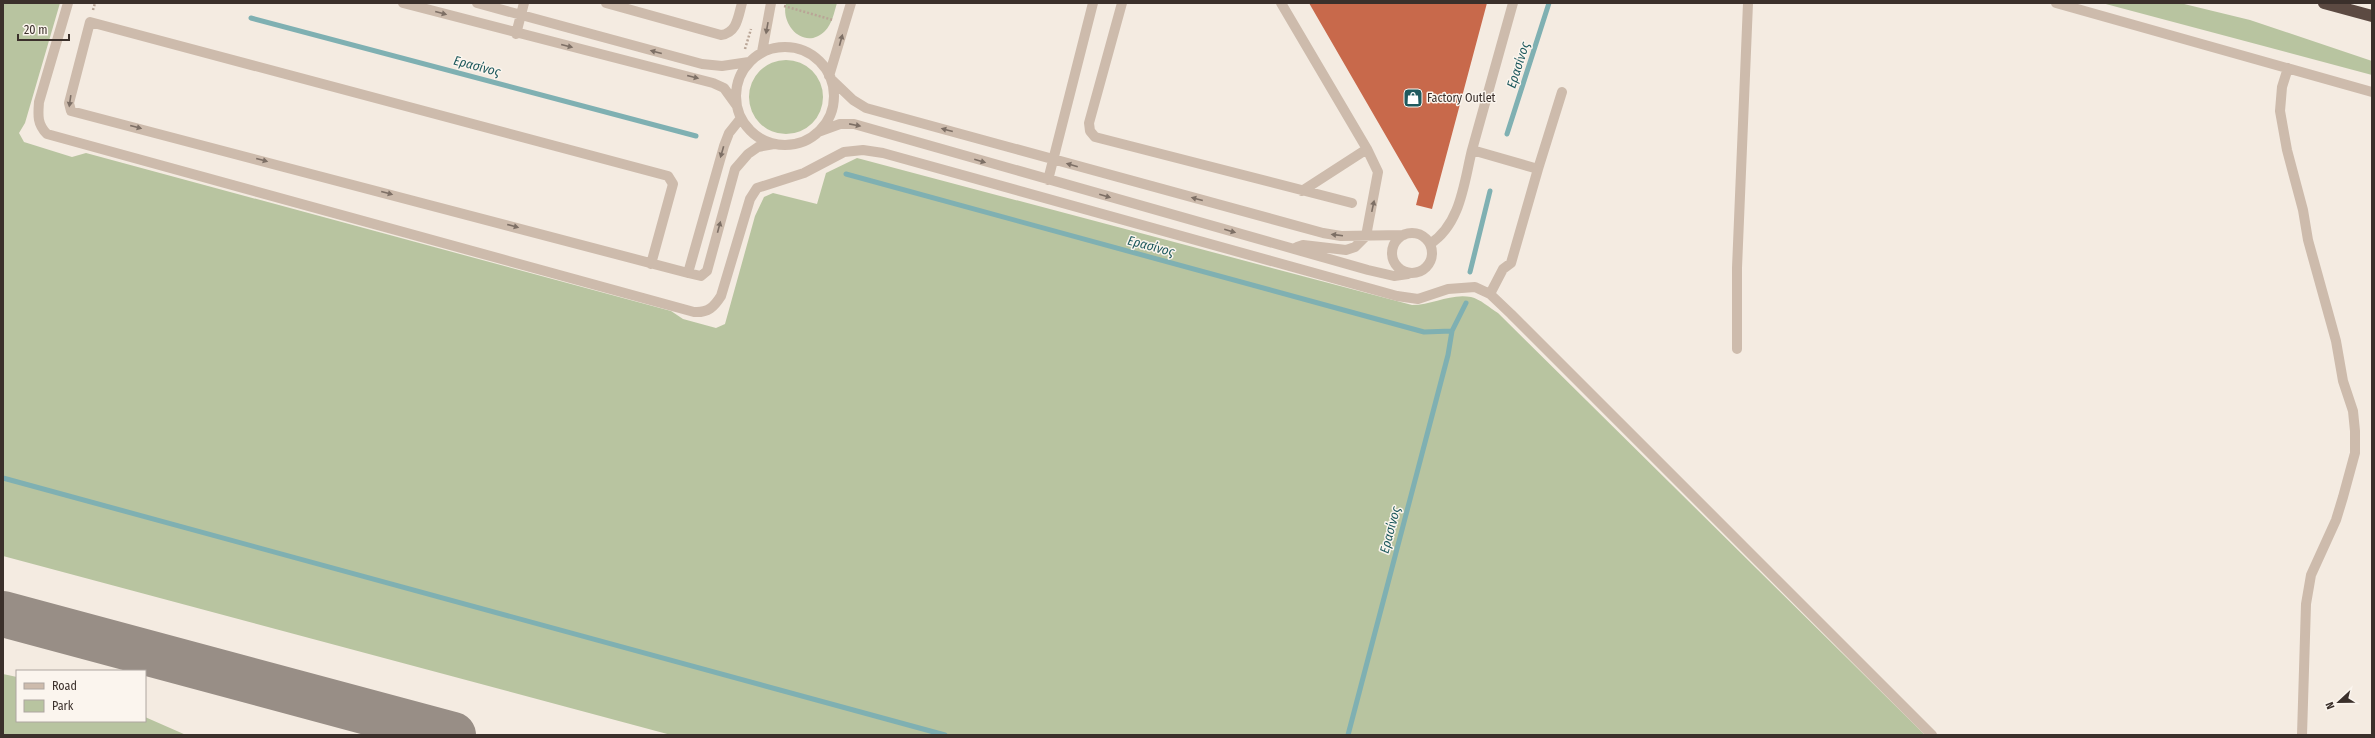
<svg xmlns="http://www.w3.org/2000/svg" width="2375" height="738" font-family="'Fira Sans Condensed',sans-serif">
<rect width="100%" height="100%" fill="#f4ebe1"/>
<path fill="#b8c4a0" d="M3 3H60L25 123 19 133 24 142 72 157 86 153 671 311 683 319 716 328 725 324 755 216 764 197 773 193 817 204 826 173 857 158 1412 305C1432 305 1451 293 1471 297 1480 299 1490 308 1498 313L1925 735H671L3 556Z
M786 3H837C834 13 832 24 825 31 805 51 780 26 786 3Z
M2102 3H2180L2250 20 2372 61V75Z
M749 97a37 37 0 1 1 74 0a37 37 0 1 1-74 0Z
M3 674 17 677V721H145V717L186 735H3Z"/>
<g fill="none" stroke-linecap="round" stroke-linejoin="round">
<path stroke="#7fb0b2" stroke-width="5" d="M251 18 696 136
M1507 134 1549 3
M846 174 1424 332 1452 331
M1470 272 1490 191
M3 478 945 735
M1348 735 1448 355 1452 331 1466 303"/>
<path stroke="#988e86" stroke-width="46" d="M3 614 453 735"/>
</g>
<path fill="#c8694b" d="M1309 3H1487L1432 209 1416 205 1419 193Z"/>
<g fill="none" stroke-linecap="round" stroke-linejoin="round">
<path stroke="#b9a596" stroke-width="2.5" stroke-dasharray="2 2" stroke-linecap="butt" d="M784 6 833 20
M93 10 95 3
M745 49 751 29"/>
<path stroke="#cdbbac" stroke-width="10" d="M68 3 39 102C38 115 37 124 47 134L694 312C708 313 714 307 721 296L750 199 757 188 804 173 844 152 863 150 883 153 1397 296 1418 299 1448 289 1475 287 1490 294 1511 314 1932 735
M403 3 713 83 724 88 737 106
M477 3 702 64 722 66 749 62
M606 3 721 35C737 33 738 17 742 3
M1122 3 1089 123 1090 131 1095 137 1352 203
M1281 3 1367 149 1378 172 1366 236 1355 247 1346 250 1303 245 1297 247
M2056 3 2372 92
M516 34 524 3
M736 96a49 49 0 1 1 98 0a49 49 0 1 1-98 0Z
M762 52 771 3
M2288 68 2282 87 2280 111 2287 150 2303 210 2308 240 2336 341 2343 381 2353 411 2355 431V453L2343 497 2336 520 2311 575 2306 604 2302 735
M829 76 851 3
M831 79 853 100 866 108 1323 233 1341 236 1404 235
M818 132 840 124H854L1368 270 1394 276 1408 274
M1472 150 1513 3
M1048 180 1093 3
M1302 191 1367 149
M1392 253a20 20 0 1 1 40 0a20 20 0 1 1-40 0Z
M1430 244C1461 224 1464 182 1472 150L1538 169 1562 92
M651 264 673 184 668 176 90 22 69 103 71 111 688 273 701 276 707 271 735 169 748 154 758 147 774 144
M688 273 724 146 729 133 741 118
M1490 294 1503 269 1511 263 1538 169
M1737 349V268L1748 3"/>
<path stroke="#5c4a42" stroke-width="12" d="M2324 3 2372 16"/>
</g>
<defs><path id="oneway-solid" d="M-6-.8H1V-3.2L6.5 0L1 3.2V.8H-6Z"/></defs>
<g fill="#7d6f65">
<use href="#oneway-solid" transform="translate(441 13) rotate(15)"/>
<use href="#oneway-solid" transform="translate(767 28) rotate(100)"/>
<use href="#oneway-solid" transform="translate(841 40) rotate(-75)"/>
<use href="#oneway-solid" transform="translate(567 46) rotate(14)"/>
<use href="#oneway-solid" transform="translate(656 52) rotate(-165)"/>
<use href="#oneway-solid" transform="translate(693 77) rotate(14)"/>
<use href="#oneway-solid" transform="translate(70 101) rotate(98)"/>
<use href="#oneway-solid" transform="translate(855 125) rotate(11)"/>
<use href="#oneway-solid" transform="translate(136 127) rotate(15)"/>
<use href="#oneway-solid" transform="translate(947 130) rotate(-165)"/>
<use href="#oneway-solid" transform="translate(722 152) rotate(106)"/>
<use href="#oneway-solid" transform="translate(262 160) rotate(15)"/>
<use href="#oneway-solid" transform="translate(980 161) rotate(16)"/>
<use href="#oneway-solid" transform="translate(1072 165) rotate(-164)"/>
<use href="#oneway-solid" transform="translate(387 193) rotate(15)"/>
<use href="#oneway-solid" transform="translate(1105 196) rotate(16)"/>
<use href="#oneway-solid" transform="translate(1197 199) rotate(-165)"/>
<use href="#oneway-solid" transform="translate(1373 206) rotate(-78)"/>
<use href="#oneway-solid" transform="translate(513 226) rotate(15)"/>
<use href="#oneway-solid" transform="translate(719 227) rotate(-75)"/>
<use href="#oneway-solid" transform="translate(1230 231) rotate(16)"/>
<use href="#oneway-solid" transform="translate(1337 235) rotate(-173)"/>
</g>
<defs>
<g id="shop-square" transform="scale(1)"><rect x="-9" y="-9" width="18" height="18" rx="4" fill="#1f5a5e" stroke="#fbf5ee"/><path d="M-5-2.5h2.3a2.7 3.5 0 0 1 5.4 0H5L5.5 6h-11ZM-1.5-2.5h3a1.5 2.3 0 0 0-3 0Z" fill="#fff"/></g>
</defs>
<g fill-rule="evenodd">
<use href="#shop-square" x="1413" y="98"/>
</g>
<g text-anchor="middle" dominant-baseline="central" stroke-width="3" stroke-linejoin="round" paint-order="stroke">
<g font-size="12" fill="#3b302b" stroke="#fbf5ee" text-anchor="start">
<text x="1427" y="98">Factory Outlet</text>
</g>
<g font-size="13" font-style="italic" fill="#1f5a5e" stroke="#fbf5ee">
<text transform="translate(1518 65) rotate(-72)">Ερασίνος</text>
<text transform="translate(477 66) rotate(15)">Ερασίνος</text>
<text transform="translate(1151 246) rotate(15)">Ερασίνος</text>
<text transform="translate(1390 530) rotate(-75)">Ερασίνος</text>
</g>
</g>
<rect width="2375" height="738" fill="none" stroke="#3b302b" stroke-width="8"/>
<rect x="16" y="670" width="130" height="52" fill="#fbf5ee" stroke="#aea6a0"/>
<rect x="24" y="683" width="20" height="6" fill="#cdbbac" stroke="#aea6a0"/>
<text x="52" y="690" font-size="12" fill="#3b302b">Road</text>
<rect x="24" y="700" width="20" height="12" fill="#b8c4a0" stroke="#aea6a0"/>
<text x="52" y="710" font-size="12" fill="#3b302b">Park</text>
<g transform="translate(2339 702) rotate(248)" stroke="#fbf5ee" stroke-width="3" paint-order="stroke">
<path d="M0-3L7 15L0 10L-7 15Z" fill="#3b302b"/>
<text y="-6" font-size="11" font-weight="bold" text-anchor="middle" fill="#3b302b">N</text>
</g>
<path d="M18 34v6h51v-6" fill="none" stroke="#3b302b" stroke-width="2"/>
<text x="24" y="34" font-size="12" fill="#3b302b" stroke="#fbf5ee" stroke-width="3" paint-order="stroke">20 m</text>
</svg>
